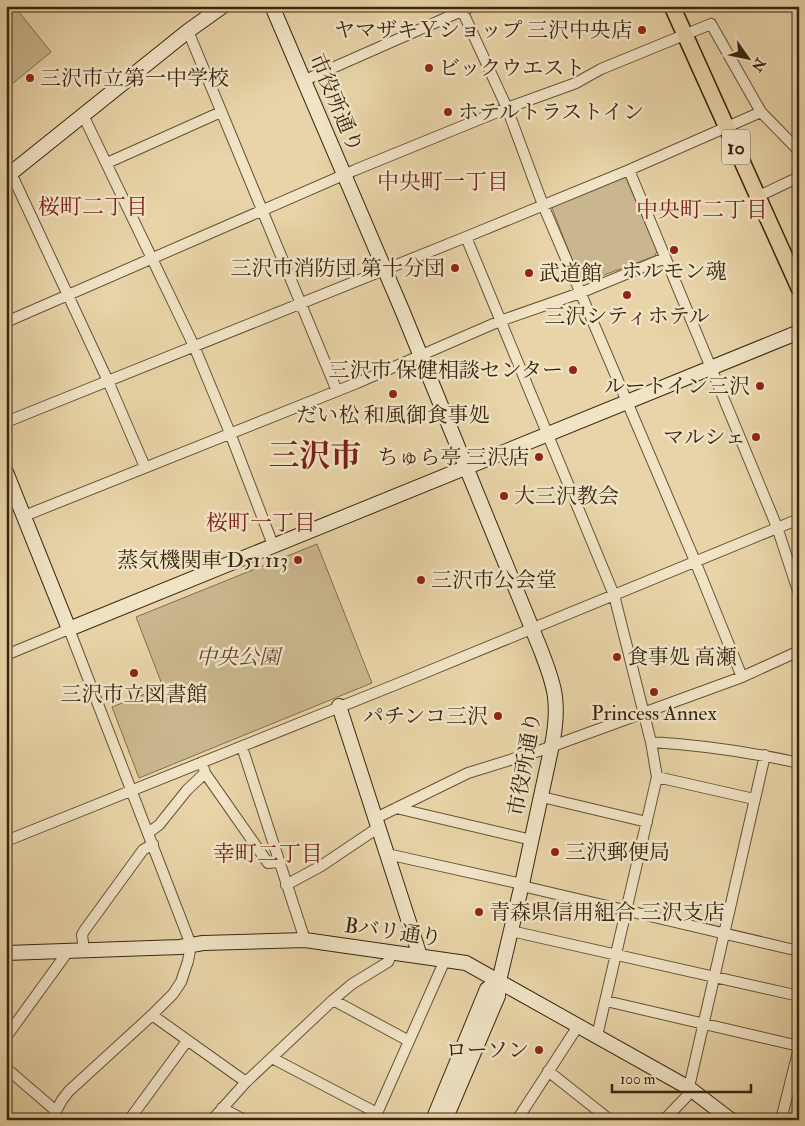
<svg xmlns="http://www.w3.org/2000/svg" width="805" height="1126" font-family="'IM FELL Double Pica','Noto Serif JP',serif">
<rect width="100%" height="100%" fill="#e8d4a8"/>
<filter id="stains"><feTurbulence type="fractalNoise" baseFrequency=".004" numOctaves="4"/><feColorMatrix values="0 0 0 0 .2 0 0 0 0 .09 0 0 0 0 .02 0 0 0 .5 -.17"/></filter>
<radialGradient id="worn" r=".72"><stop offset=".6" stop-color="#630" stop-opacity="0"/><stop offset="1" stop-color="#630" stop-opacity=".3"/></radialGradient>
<path fill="#cab68e" stroke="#826e4e" d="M6 6H14L51 52 6 89Z
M623 176 626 178 657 251 655 256 585 282 580 280 552 208 554 205Z
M317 544 372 683 139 778 112 707 163 687 136 617Z"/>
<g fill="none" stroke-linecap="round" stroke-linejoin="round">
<g stroke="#655135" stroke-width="12">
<path id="street" d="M188 31 337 391
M305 80 473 6
M83 115 194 346 230 433 273 545
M107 163 221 112
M629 170 777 527 799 594
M11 173 108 381 145 467
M759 196 799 177
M466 237 614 595 651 742
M6 322 355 170 507 108 576 83 601 69 711 24 761 112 799 151
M6 422 466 237 629 170 761 112
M24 516 357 383 500 321 580 293 665 258
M6 655 69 629 191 945 188 961 181 982 173 994 152 1015 69 1091 62 1100 51 1120
M742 677 799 651
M242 747 305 940
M202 762 205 773 268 863 279 862
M657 777 754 799
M542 797 647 822
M396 808 532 840
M376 818 468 773 539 751 742 677 695 561 543 205 507 108 460 6
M148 833 159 825 187 790 205 773
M6 841 407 680 799 519
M387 854 522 884
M286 885 321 866 379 827
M522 886 799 951
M511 931 799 996
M84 950 82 935 84 931 143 850 153 844
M333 1000 409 1041
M606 1001 799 1046
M152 1015 246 1082
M597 1036 657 777 651 742C701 745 750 752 799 763
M6 1037 69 950
M272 1058 377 1113
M6 1068 56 1111
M548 1071 610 1120
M222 1108 244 1120
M129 1120 187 1041
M212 1120 246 1082 333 1000 352 984 388 962 392 953
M374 1120 445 960
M517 1120 578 1026
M664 1120 687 1096 765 755
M781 1120 799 1048"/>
</g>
<g stroke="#39250f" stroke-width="16">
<path id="secondary" d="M272 6 402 310 540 648C546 664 553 680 555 697 557 713 555 730 552 745L522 884 499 981 498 996 445 1120
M6 177 188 31 223 6
M6 472 69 629 799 332
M339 706 420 956
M6 953 180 947 203 943 305 940 466 963 689 1088 731 1120
M433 1120 487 989 499 981"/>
</g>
<g stroke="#39250f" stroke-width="18">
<path id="primary" d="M672 6 799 288"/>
</g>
<use href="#street" stroke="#f0e3c6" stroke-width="10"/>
<use href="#secondary" stroke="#f0e3c6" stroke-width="14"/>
<use href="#primary" stroke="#e8d4a8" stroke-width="15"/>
</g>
<g fill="#8f2418" stroke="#f0e3c6" stroke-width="2">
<circle cx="642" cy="30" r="5"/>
<circle cx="429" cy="68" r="5"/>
<circle cx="30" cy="78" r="5"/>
<circle cx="448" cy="112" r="5"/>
<circle cx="674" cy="250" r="5"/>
<circle cx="455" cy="268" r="5"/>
<circle cx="529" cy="273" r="5"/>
<circle cx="627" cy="295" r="5"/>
<circle cx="573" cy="370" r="5"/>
<circle cx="760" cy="386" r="5"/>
<circle cx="393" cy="394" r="5"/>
<circle cx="756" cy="437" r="5"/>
<circle cx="539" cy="457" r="5"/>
<circle cx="504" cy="496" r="5"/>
<circle cx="298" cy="560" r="5"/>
<circle cx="421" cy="580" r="5"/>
<circle cx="617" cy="657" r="5"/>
<circle cx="134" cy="673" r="5"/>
<circle cx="654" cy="692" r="5"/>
<circle cx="498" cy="716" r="5"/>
<circle cx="555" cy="852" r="5"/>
<circle cx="479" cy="912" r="5"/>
<circle cx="539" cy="1050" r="5"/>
</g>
<g text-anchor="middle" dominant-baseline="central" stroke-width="5" stroke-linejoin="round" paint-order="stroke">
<rect fill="#f0e3c6" stroke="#705e46" stroke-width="1" x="722" y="129.5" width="28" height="35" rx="4"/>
<g font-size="20" font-weight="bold" fill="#39250f">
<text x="736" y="147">10</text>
</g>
<g font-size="21" fill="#39250f" stroke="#f0e3c6" text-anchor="end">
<text x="632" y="30">ヤマザキＹショップ 三沢中央店</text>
<text x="439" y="68" text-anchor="start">ビックウエスト</text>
<text x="40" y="78" text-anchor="start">三沢市立第一中学校</text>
<text x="458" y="112" text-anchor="start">ホテルトラストイン</text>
<text x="445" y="268">三沢市消防団 第十分団</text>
<text x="674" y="271" text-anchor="middle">ホルモン魂</text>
<text x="539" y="273" text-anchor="start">武道館</text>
<text x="627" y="316" text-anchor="middle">三沢シティホテル</text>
<text x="563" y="370">三沢市 保健相談センター</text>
<text x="750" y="386">ルートイン三沢</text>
<text x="393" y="415" text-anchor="middle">だい松 和風御食事処</text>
<text x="746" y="437">マルシェ</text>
<text x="529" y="457">ちゅら亭 三沢店</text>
<text x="514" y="496" text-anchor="start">大三沢教会</text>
<text x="288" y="560">蒸気機関車 D51 113</text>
<text x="431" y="580" text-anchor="start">三沢市公会堂</text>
<text x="627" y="657" text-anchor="start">食事処 高瀬</text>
<text x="134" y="694" text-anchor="middle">三沢市立図書館</text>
<text x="654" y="713" text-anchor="middle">Princess Annex</text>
<text x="488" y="716">パチンコ三沢</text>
<text x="565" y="852" text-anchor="start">三沢郵便局</text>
<text x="489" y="912" text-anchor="start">青森県信用組合 三沢支店</text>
<text x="529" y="1050">ローソン</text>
</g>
<g font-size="21" fill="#39250f" stroke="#f0e3c6">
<text transform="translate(336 103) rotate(67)">市役所通り</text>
<text transform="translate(525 764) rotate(-80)">市役所通り</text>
<text transform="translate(393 932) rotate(8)">Bバリ通り</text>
</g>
<g font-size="21" font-style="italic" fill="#5d492f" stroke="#f0e3c6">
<text x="238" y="657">中央公園</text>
</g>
<g font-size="22" fill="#7a1f14" stroke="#f0e3c6">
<text x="443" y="182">中央町一丁目</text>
<text x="93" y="207">桜町二丁目</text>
<text x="702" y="210">中央町二丁目</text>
<text x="261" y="523">桜町一丁目</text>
<text x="268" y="854">幸町二丁目</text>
</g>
<g font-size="31" font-weight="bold" fill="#7a1f14" stroke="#f0e3c6">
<text x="315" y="456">三沢市</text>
</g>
</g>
<rect width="805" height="1126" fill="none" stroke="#e8d4a8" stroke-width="25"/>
<rect x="8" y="8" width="790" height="1111" fill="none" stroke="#39250f" stroke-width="2.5"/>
<rect x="12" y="12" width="780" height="1101" fill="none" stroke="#39250f"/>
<g transform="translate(748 58) rotate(123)" stroke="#f0e3c6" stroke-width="4" paint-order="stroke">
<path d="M0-4L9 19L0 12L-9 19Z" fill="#39250f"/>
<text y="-8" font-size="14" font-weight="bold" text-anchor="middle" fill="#39250f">N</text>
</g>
<path d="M612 1084v8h139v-8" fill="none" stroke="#39250f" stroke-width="2.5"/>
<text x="620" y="1084" font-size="15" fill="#39250f" stroke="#f0e3c6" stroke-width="4" paint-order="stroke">100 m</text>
<rect width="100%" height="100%" filter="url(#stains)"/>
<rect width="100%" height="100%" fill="url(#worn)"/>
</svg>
